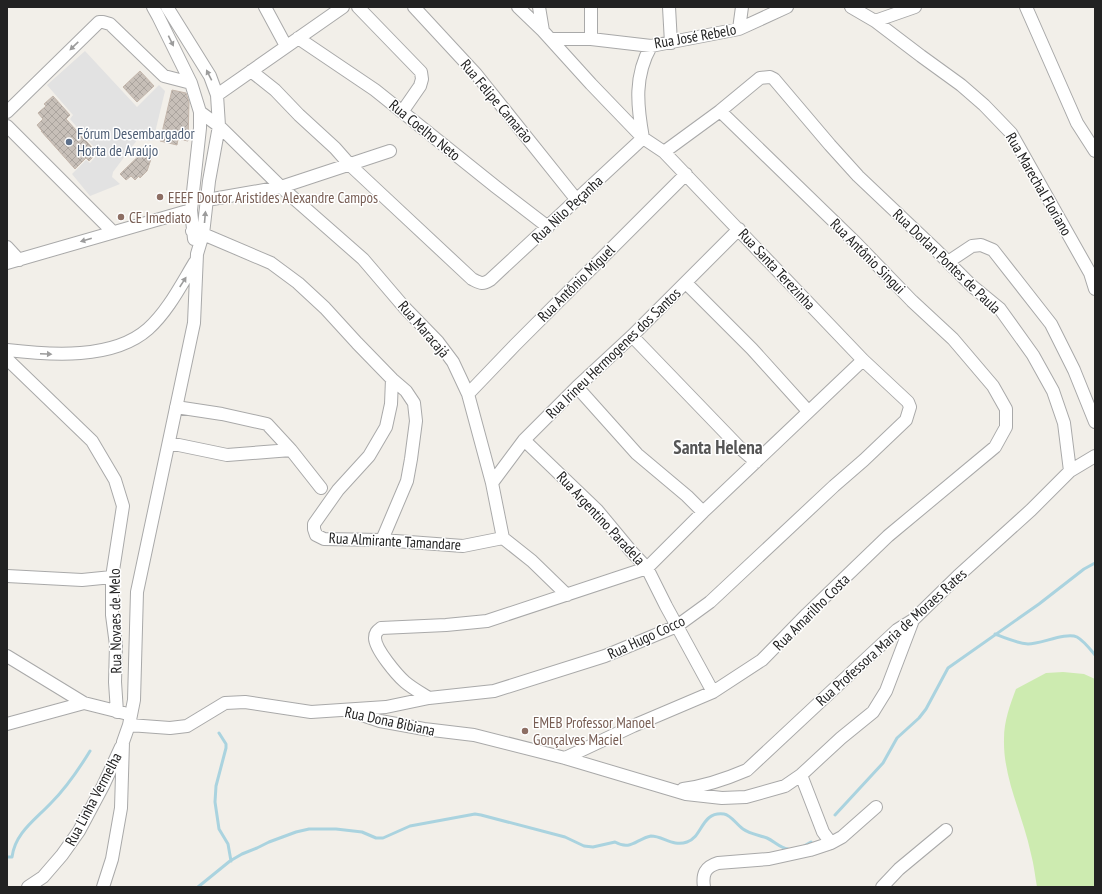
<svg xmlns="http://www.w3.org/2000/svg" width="1102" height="894" font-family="'PT Sans Narrow',sans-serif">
<defs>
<pattern id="building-cross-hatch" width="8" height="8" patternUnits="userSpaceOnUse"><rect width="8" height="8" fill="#c7bfb8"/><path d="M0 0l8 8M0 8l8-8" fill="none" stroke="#aba49e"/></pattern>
</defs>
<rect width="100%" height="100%" fill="#f2efe9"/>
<path fill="#cdebb0" d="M1063 672 1084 674 1095 679V887H1037C1035 876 1034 865 1031 854 1023 815 1003 779 1004 739 1004 721 1010 705 1016 689L1046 673Z"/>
<path fill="#e2e2e2" d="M85 51 137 107 159 85 165 91 153 141 137 140 113 172 112 177 120 184 90 196 72 174 86 160 90 163 99 153 70 119 73 115 47 85Z"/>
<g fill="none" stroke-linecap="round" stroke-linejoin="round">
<path stroke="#aad3df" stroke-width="3" d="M995 634C1005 638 1016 643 1028 644 1041 644 1066 632 1077 637 1084 641 1090 649 1095 655
M219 733 226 744V748L216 786 215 802 219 829 228 844 231 861
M835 815 883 763 897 738 919 718 926 709 948 668 1039 604 1084 569 1095 563
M804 846 811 842
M7 857H12C15 833 35 820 51 803 66 788 79 769 90 751
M198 887 230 861 242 854 257 848 269 842 296 832 309 829H336L362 832 376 838H383L410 826 475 814 481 815 565 837 584 846 593 847 615 842C631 851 636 839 651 836 663 836 673 847 687 842 703 837 701 811 724 814 731 815 737 825 743 829 750 834 759 835 767 838 774 841 780 848 788 849"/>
</g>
<path fill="url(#building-cross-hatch)" stroke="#c4b6ab" d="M140 71 154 86 137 102 123 87Z
M172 90 186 93 189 102 188 141 178 139 177 145 160 141Z
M53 96 70 115 66 119 97 153 89 161 86 158 75 169 41 131H42L37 125 43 119 38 113 46 106 44 104Z
M148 147 153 153 147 171 140 178 139 176 135 180 131 176 126 180 120 174Z"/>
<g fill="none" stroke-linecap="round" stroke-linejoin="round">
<g stroke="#a9a9a9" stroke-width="14">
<path id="minor" d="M153 7 158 16 191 83 200 112V128L191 210 194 239
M265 7 286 46
M358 7 421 72 422 79 420 86 402 112
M414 7 476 74 576 199
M539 7 543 31
M591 7V39
M669 7 671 43
M851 7 875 21 921 56 961 85 984 105 1011 133 1090 273 1095 289
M1026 7 1077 123 1095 151
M875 21 915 7
M739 29 742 7
M298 38 375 90 496 187 548 227
M551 39H591L651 46 739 29 787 7
M251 71 275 90 299 115 335 148 350 165 472 279C480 283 482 285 490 280L643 138
M217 95 343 7
M7 112 99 22H103L110 24 164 76 191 83
M200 112 219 126 281 187 363 259 404 307 438 342 453 362 468 394 492 483 503 538 532 561 567 595
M7 126 113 232
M643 138C637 105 634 76 651 46
M664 152 720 111 760 78 770 77 774 79 830 145 858 176 934 248 972 286 1000 309 1033 355 1053 391 1064 423 1070 471
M207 200 281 187 390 151
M192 231 203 234 271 263 298 283 325 308 357 343 392 379 406 391 414 403 416 421 411 459 407 481 382 540
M7 247 19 260
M948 262 972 246 981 245 993 250 1051 324 1074 370 1095 422
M7 263 191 210
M686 283 752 349 808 411
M632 336 741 449 756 462
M7 350C50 355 113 360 148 329 168 311 181 285 195 262
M7 359 92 441 115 480 123 506 112 577V615L116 645 115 682 117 712
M392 379 391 404 386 427 369 456 338 490 314 524V529L316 535 324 539 382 540 463 546 503 538
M577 387 637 454 687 496 703 512
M468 394 515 345 686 174
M176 407 222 414 267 424 291 450
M524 440 597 510 631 551 647 568 666 606 713 692
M169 443 227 455 291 450 321 488
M492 483 524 440 577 387 632 336 739 229
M7 576 82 580 112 577
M7 656 84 703 124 713
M429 698C421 693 412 688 405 682 397 675 375 649 375 638 375 633 377 631 381 628L446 625 487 621 647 568 703 512 863 360
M353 712 380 721 424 729 474 735 565 758 686 794 722 798 746 797 785 786 801 775 841 738 873 712 886 691 913 620
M7 724 84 703
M129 725 170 728 187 726 225 703 245 702 311 712 386 707 429 698 494 691 605 656 677 626 710 602 834 486 864 460 906 420 910 407 908 402 863 360 664 152 643 138 591 84 543 31 518 7
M565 758 633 726 713 692 762 660 807 614 888 536 995 447 1006 427V409L993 386 953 339 912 301 855 242 720 111
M801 775 823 832 831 843 842 837 876 807
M683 789C706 786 726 779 747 770L897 630 913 620 958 576 1031 510 1070 471 1095 456
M28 887 43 877 62 855 79 831 103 786 121 747
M103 887 112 859 121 808 123 742 129 725 134 700 137 592 194 323 197 254 203 234 209 181 219 126 217 95 210 76 167 7
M704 887C702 874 705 867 718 863L769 859 810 850 831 843
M882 887 899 869 946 830"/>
</g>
<use href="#minor" stroke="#fff" stroke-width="12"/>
</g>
<defs><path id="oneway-solid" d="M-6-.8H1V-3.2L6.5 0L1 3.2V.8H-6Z"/></defs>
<g fill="#9c9c9c">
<use href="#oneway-solid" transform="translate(171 41) rotate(64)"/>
<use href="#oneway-solid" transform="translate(74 46) rotate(136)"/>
<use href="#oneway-solid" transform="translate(209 75) rotate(-117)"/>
<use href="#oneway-solid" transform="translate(205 217) rotate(-85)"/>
<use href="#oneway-solid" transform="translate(86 240) rotate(164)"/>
<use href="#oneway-solid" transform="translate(183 282) rotate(-57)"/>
<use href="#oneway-solid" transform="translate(46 354) rotate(2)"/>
</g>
<circle fill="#5c6f8a" stroke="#fff" stroke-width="1.5" cx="69" cy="142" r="4"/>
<g fill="#8d6e63" stroke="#fff" stroke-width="1.5">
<circle cx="160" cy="197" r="4"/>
<circle cx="121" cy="217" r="4"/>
<circle cx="525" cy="731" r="4"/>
</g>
<g text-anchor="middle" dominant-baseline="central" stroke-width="3" stroke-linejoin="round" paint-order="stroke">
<g font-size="15" fill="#222" stroke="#fff">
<text transform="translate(695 36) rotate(-10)">Rua José Rebelo</text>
<text transform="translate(497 101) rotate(50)">Rua Felipe Camarão</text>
<text transform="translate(425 130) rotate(39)">Rua Coelho Neto</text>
<text transform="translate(1039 184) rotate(60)">Rua Marechal Floriano</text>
<text transform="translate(567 209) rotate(-43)">Rua Nilo Peçanha</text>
<text transform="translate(868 256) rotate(45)">Rua Antônio Singui</text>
<text transform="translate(947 261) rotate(44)">Rua Dorlan Pontes de Paula</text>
<text transform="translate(777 269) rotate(47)">Rua Santa Terezinha</text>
<text transform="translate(576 283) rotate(-45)">Rua Antônio Miguel</text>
<text transform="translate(424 329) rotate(49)">Rua Maracajá</text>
<text transform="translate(613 353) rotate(-44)">Rua Irineu Hermogenes dos Santos</text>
<text transform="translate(601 518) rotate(47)">Rua Argentino Paradela</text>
<text transform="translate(395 541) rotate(3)">Rua Almirante Tamandare</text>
<text transform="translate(811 612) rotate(-45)">Rua Amarilho Costa</text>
<text transform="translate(115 621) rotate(-91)">Rua Novaes de Melo</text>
<text transform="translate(646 637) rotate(-25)">Rua Hugo Cocco</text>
<text transform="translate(891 637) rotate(-42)">Rua Professora Maria de Moraes Rates</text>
<text transform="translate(390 721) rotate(12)">Rua Dona Bibiana</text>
<text transform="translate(93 799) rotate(-62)">Rua Linha Vermelha</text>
</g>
<g font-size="15" fill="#4e5e75" stroke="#fff" text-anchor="start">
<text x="77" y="133">Fórum Desembargador<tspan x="77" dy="17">Horta de Araújo</tspan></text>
</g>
<g font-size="15" fill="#785e54" stroke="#fff" text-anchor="start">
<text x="168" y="197">EEEF Doutor Aristides Alexandre Campos</text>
<text x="129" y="217">CE Imediato</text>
<text x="533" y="722">EMEB Professor Manoel<tspan x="533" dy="17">Gonçalves Maciel</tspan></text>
</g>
<g font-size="19" font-weight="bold" fill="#555" stroke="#fff">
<text x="718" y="447">Santa Helena</text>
</g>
</g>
<rect width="1102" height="894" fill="none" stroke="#222222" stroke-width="16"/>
</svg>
